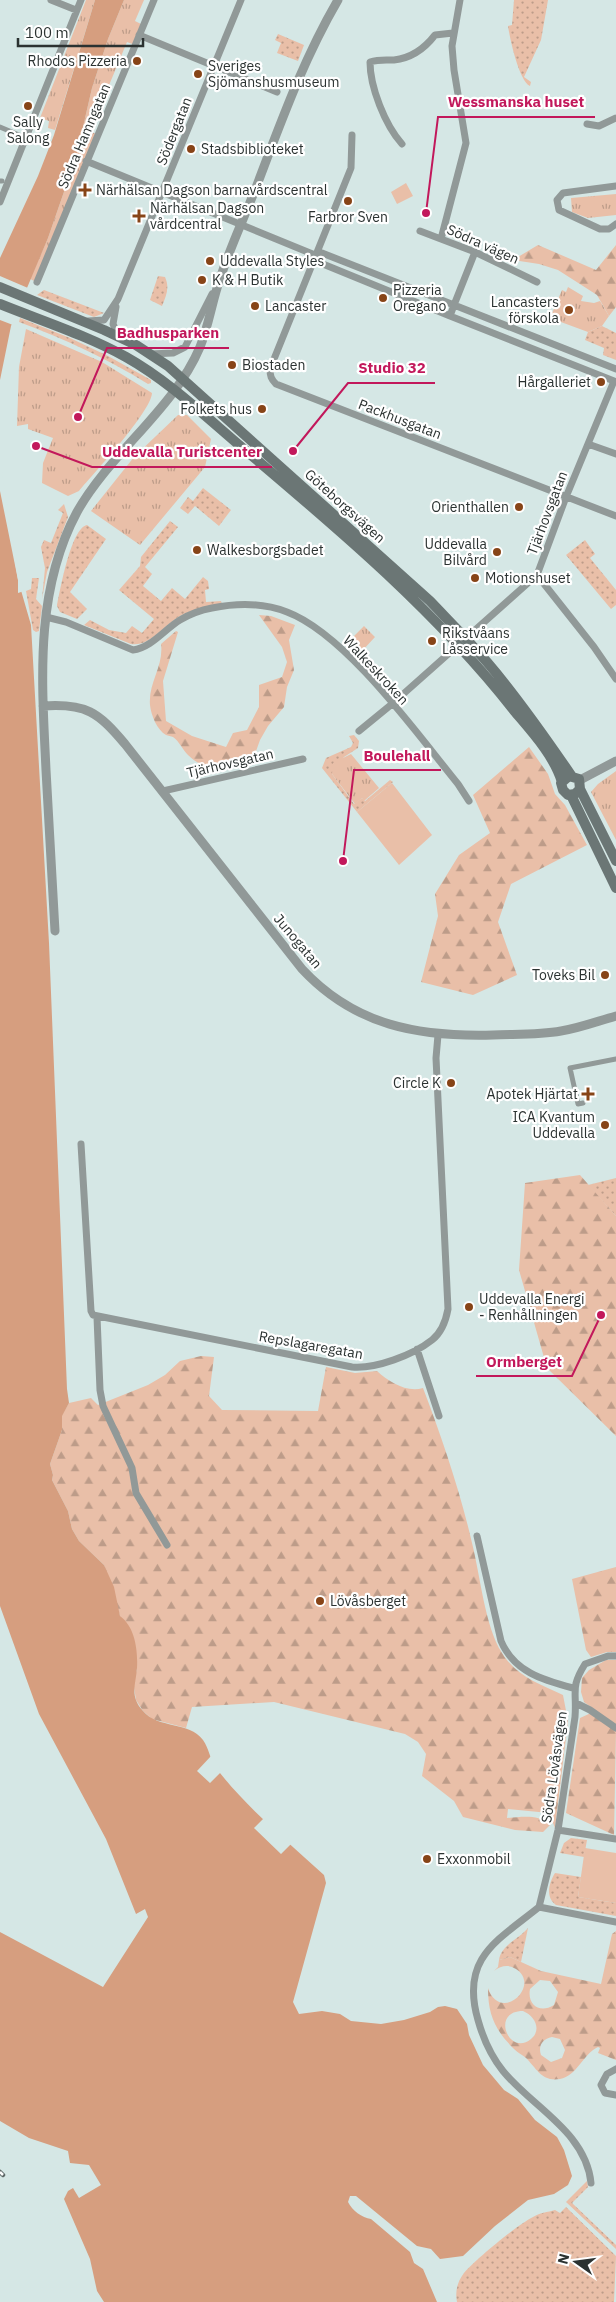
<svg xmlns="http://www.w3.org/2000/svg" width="616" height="2302" font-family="'IBM Plex Sans',sans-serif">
<defs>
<pattern id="grass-dots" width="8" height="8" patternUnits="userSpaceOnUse" patternTransform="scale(1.25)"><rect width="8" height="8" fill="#e9bfa8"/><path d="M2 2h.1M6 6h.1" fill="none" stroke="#bd9c89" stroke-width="1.8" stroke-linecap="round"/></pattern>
<pattern id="forest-firs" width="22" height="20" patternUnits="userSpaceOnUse" patternTransform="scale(1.25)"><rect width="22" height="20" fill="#e9bfa8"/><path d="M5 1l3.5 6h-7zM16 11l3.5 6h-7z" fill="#bd9c89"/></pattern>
<pattern id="park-tufts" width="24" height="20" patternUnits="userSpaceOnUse" patternTransform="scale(1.25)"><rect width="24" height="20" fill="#e9bfa8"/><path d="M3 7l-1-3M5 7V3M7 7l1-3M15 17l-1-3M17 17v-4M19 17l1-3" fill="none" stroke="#bd9c89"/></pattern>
</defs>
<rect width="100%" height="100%" fill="#d5e7e5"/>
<path fill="url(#grass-dots)" d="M514 0H548L541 40 524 77 531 82 530 86C519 81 510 39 508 26L512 25Z
M278 34 304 45 298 61 277 53 281 43 275 40Z
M158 276 165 277C170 288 166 296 162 306L150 300Z
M44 290 104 313 94 317 37 295Z
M20 318 70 338 108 356 151 380V383L148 384C106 358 65 339 19 322Z
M602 326 616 333V360L603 355 604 348 585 340 588 332Z
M203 488 231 510 219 526 195 506 188 514 180 508 188 497 193 501Z
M64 504 68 517 47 572 42 599 45 568 41 547 44 540 51 543 63 513 58 510Z
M170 521 178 527 145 567 152 574 143 586 161 601 172 588 185 599 203 577 208 581 209 589 205 590 206 602 221 601 222 605C208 608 192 609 180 616 164 625 150 647 131 644L84 625 90 620 109 630 126 633 132 626 142 633 154 619 119 590 140 566 141 557Z
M87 525 106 539 70 592 87 609 77 619 60 612 57 606C60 591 71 528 87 525Z
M585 540 595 554 590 558 616 590V605L611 609 566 555Z
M32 578H39L36 599 42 606 39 631 36 632 33 630 26 591 31 589Z
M354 735 359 741 358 748 344 757 332 774 354 804 362 798 365 801 390 780 393 782 357 812 322 768 326 758 351 747 353 743 349 736Z
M616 1178V1216L588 1185Z
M571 1838 587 1840 584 1857 560 1853 564 1843Z
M555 1873 581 1877 578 1897 616 1903V1916L556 1905C545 1897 549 1883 555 1873Z
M528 1928 521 1962 510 1957 499 1960C501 1945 519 1939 528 1928Z
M587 2181 588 2187 572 2203 616 2245V2249L566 2202Z
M566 2207 616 2256 614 2302H457C455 2292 457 2282 464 2273 475 2260 517 2225 533 2217 539 2213 548 2212 555 2210L560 2213Z"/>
<path fill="url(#forest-firs)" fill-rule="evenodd" d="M538 245 596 270 616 245V307L609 316 597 295 558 270 539 264 513 260Z
M259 615 271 616 295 625 289 640 294 670 287 687 284 707 268 726 260 740 255 754C233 769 208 775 188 755 183 750 179 741 173 737 171 736 168 736 166 735 157 730 151 715 150 705 148 683 164 666 161 644L176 631 178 632 163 681 166 721 192 736 226 747 233 733 247 730 259 707V685L282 677 287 662 282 647Z
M529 747 548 774 555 794 565 805 587 845 511 884 498 922 517 975 473 995 421 982 438 916 435 894 459 855 490 833 473 795Z
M580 1175 616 1216V1436L547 1368 519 1270 525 1183Z
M201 1356 214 1357 209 1396 222 1410 318 1411 326 1367 355 1373 377 1371C389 1382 407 1393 423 1388 442 1438 460 1491 472 1543 480 1574 485 1627 502 1653 517 1677 538 1683 563 1695L568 1721 555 1828 549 1813 508 1809 507 1818C523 1817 538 1814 550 1825L543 1832 515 1830 463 1817 454 1801 422 1776 426 1754 418 1742 405 1734 274 1702 192 1707 186 1728 152 1719 143 1711 136 1700 133 1680 137 1670 135 1645 120 1616 104 1565 79 1541 72 1529 68 1511 52 1480 53 1475 50 1464 62 1430V1415L69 1403 91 1398 98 1405 148 1385 165 1375 180 1361Z
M616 1567V1652H607L591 1657 586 1650 572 1579Z
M606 1660H616V1725L584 1702 581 1692 582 1678 589 1670Z
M591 1713 616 1731 614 1835 566 1813 580 1718Z
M616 1931V2060L598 2053 600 2048 598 2047C583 2054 577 2076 560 2079 542 2082 537 2069 526 2058 523 2055 518 2053 514 2049 495 2030 488 2015 488 1988 500 2024 542 1986 516 1969 508 1964 501 1966 494 1971L498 1967 499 1960 510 1957 541 1971 601 1984 612 1934ZM540 1980 550 1981 558 1992 554 2005C540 2014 527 2005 530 1989ZM523 2011C535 2016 542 2030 531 2039 509 2057 490 2011 523 2011ZM552 2037 560 2039 565 2050 562 2058 551 2062 541 2055C538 2046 542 2039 552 2037Z"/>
<path fill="url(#park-tufts)" d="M86 0H95L55 130 48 128 49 121 40 118Z
M124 0H144L135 21 143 25 135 45 127 42 90 131 98 135 37 282 30 279 48 238 76 157 92 88 108 39Z
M616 194V215L588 218 572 212 571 198Z
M568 287 583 296 581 301 594 303 600 301 609 316 602 326 588 332 550 318 562 290 566 292Z
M26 329 102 362 152 393C151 412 94 473 79 491L68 496 42 483 43 463 53 438 28 429V424L17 426 19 367Z
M178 415H187L211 439 205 467 140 545 91 511 134 457Z
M364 626 375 637 363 650 351 639Z
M351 754 379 788 364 801 362 798 355 804 332 774 333 763Z
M616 771V840L591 792 598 784Z"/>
<path fill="#e9bfa8" d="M406 183 413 196 397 204 391 192Z
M392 783 432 835 399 865 357 812Z
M585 1848 616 1853V1903L578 1897Z"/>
<path fill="#d69e7f" d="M95 0H124L108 39 92 88 76 157 48 238 11 326 0 380V258L38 176 54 135Z
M0 473 18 580 31 625 49 943 67 1389 69 1403 62 1416V1430L50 1464 53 1475 52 1480 68 1511 72 1529 79 1541 104 1565 114 1587 120 1616C135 1627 138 1650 137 1668 136 1684 129 1696 143 1711 158 1729 189 1721 203 1740 209 1748 210 1760 216 1768 247 1808 287 1841 324 1875L326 1883 293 2002 299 2014 322 2011 340 2014 351 2021 381 2024 404 2020 430 2012 438 2007 445 2006 457 2009 467 2024 469 2035 483 2065 504 2090 518 2099 535 2120 557 2137 564 2150 572 2176 568 2185 554 2194 528 2200 495 2226 463 2256 440 2259 431 2249 417 2246 356 2196H350L348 2202C352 2210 362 2218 371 2219L410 2252 414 2263 423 2269 437 2302H104L97 2291 90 2259 64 2199 68 2191 73 2188 79 2198 101 2185 89 2165 70 2163 68 2151 29 2138 0 2121V1932L103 1987 148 1917 145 1909 136 1914 106 1839 39 1714 0 1606Z"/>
<path fill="#d5e7e5" d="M0 276 28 288 13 325 0 320Z
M0 470 2 472 12 536 24 591 18 593V580L0 491Z
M212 1755 222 1771 210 1783 197 1771Z
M264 1818 292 1843 281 1854 254 1828Z"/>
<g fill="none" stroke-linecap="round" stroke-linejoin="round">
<path stroke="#919998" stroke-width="5" d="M0 127 26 138
M0 181H2
M583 1103 578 1104 570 1068 616 1059"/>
<path stroke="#919998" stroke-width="7" d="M51 0 76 10
M139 35 277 92
M587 124 599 126 616 118
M352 135 351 168 270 369C270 376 271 379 276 384L616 516
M402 144C385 125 370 87 370 62 379 59 386 60 394 60 412 58 425 48 435 35L453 33
M86 161 315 255 322 253 454 305 450 316 318 262 315 255
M616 186 563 193 557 200 559 210 600 229H609L616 224
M0 202 81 0
M420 231 475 252 537 282
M441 239 466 143 454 70 452 46 460 0
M475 252 454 305 616 369
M37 282 154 0
M116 307 113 324 119 337
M88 321 104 320 118 299 241 0
M150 354 173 353 185 347 212 294
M588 444 616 454
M537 575 594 647 616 679
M46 617 66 622 133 650C151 648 165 629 180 620 190 614 201 610 212 608 237 603 264 603 287 612 346 634 418 735 458 784L469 801
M359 731 392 704 537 575 566 497 614 381 450 316
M163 791 303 759
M81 1144 91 1311 93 1315 352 1367C376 1369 413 1355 432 1340 441 1333 446 1320 448 1309L436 1058 438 1035
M97 1317 100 1390 103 1406 132 1468 136 1493 167 1545
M417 1349 439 1416
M477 1536 501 1641C514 1672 543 1680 573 1688
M576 1703 590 1710 616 1728
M558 1830 616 1839
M539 1907 558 1830 575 1717C577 1691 570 1688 585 1664L608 1656H616
M616 2069 607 2074 601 2085 605 2093 616 2095
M591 2183C586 2132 532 2107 503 2071 491 2056 483 2038 478 2020 460 1958 497 1941 539 1907L616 1922"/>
<path stroke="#919998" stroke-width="9" d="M43 706C86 703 98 712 125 744L302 969C355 1026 419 1037 493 1035 515 1034 539 1035 561 1031 580 1028 598 1021 616 1016
M580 780 616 761
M55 931C52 877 49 823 46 770 42 683 34 592 77 512 110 453 174 409 200 347 209 325 212 301 220 279 230 247 245 216 257 185 281 122 304 58 338 0"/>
<path stroke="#6b7675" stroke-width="10" d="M0 287 104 330 136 345 168 366 430 601C449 621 469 641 487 662 518 698 545 737 571 775
M0 304C42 321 86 335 126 357 169 381 207 418 245 450 341 531 438 613 516 713 533 733 554 756 562 782
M580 789 575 794 568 795 563 790 561 783 569 776 579 779 580 789 616 861
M571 795 616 888"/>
<g stroke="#5e6867" stroke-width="4.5">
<path id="rail" d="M0 2172 3 2175"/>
</g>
<use href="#rail" stroke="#fff" stroke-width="2.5" stroke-dasharray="8" stroke-linecap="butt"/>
</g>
<g fill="#874417" stroke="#fff" stroke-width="2">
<circle cx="137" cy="61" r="5"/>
<circle cx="198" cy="74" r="5"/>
<circle cx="28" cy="106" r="5"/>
<circle cx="191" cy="149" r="5"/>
<path d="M82.5 182.5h5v5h5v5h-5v5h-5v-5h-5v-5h5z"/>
<circle cx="348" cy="201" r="5"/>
<path d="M136.5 208.5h5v5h5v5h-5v5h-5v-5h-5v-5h5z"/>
<circle cx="210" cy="261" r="5"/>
<circle cx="202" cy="280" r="5"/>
<circle cx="383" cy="298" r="5"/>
<circle cx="255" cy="306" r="5"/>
<circle cx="569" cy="310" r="5"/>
<circle cx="232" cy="365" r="5"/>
<circle cx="601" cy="382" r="5"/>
<circle cx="262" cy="409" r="5"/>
<circle cx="519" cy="507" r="5"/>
<circle cx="197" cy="550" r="5"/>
<circle cx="497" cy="552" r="5"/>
<circle cx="475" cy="578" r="5"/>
<circle cx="432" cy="641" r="5"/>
<circle cx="605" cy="975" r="5"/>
<circle cx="451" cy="1083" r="5"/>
<path d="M585.5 1086.5h5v5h5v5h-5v5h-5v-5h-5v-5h5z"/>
<circle cx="605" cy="1125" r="5"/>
<circle cx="469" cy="1307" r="5"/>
<circle cx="320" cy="1601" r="5"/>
<circle cx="427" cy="1859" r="5"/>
</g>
<g text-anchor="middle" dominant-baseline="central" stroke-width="4.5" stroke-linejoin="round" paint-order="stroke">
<g font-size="14" fill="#2b3231" stroke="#fff" text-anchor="start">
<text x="127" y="61" text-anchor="end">Rhodos Pizzeria</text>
<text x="208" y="66">Sveriges<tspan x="208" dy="16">Sjömanshusmuseum</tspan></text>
<text x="28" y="122" text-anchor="middle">Sally<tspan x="28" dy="16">Salong</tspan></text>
<text x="201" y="149">Stadsbiblioteket</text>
<text x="96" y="190">Närhälsan Dagson barnavårdscentral</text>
<text x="150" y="208">Närhälsan Dagson<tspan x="150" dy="16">vårdcentral</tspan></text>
<text x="348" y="217" text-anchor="middle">Farbror Sven</text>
<text x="220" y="261">Uddevalla Styles</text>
<text x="212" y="280">K &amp; H Butik</text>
<text x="393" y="290">Pizzeria<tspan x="393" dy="16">Oregano</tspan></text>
<text x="559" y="302" text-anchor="end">Lancasters<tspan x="559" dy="16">förskola</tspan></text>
<text x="265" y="306">Lancaster</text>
<text x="242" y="365">Biostaden</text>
<text x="591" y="382" text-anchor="end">Hårgalleriet</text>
<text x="252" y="409" text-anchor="end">Folkets hus</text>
<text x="509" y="507" text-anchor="end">Orienthallen</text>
<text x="487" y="544" text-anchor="end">Uddevalla<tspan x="487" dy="16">Bilvård</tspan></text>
<text x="207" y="550">Walkesborgsbadet</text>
<text x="485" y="578">Motionshuset</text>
<text x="442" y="633">Rikstvåans<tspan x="442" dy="16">Låsservice</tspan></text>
<text x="595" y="975" text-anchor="end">Toveks Bil</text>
<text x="441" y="1083" text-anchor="end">Circle K</text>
<text x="578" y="1094" text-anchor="end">Apotek Hjärtat</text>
<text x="595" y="1117" text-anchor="end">ICA Kvantum<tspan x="595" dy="16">Uddevalla</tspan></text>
<text x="479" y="1299">Uddevalla Energi<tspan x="479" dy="16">- Renhållningen</tspan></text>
<text x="330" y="1601">Lövåsberget</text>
<text x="437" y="1859">Exxonmobil</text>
</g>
<g font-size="14" fill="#2b3231" stroke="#fff">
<text transform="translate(174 131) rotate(-68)">Södergatan</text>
<text transform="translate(84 136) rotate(-67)">Södra Hamngatan</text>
<text transform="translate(483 244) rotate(24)">Södra vägen</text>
<text transform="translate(400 419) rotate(21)">Packhusgatan</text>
<text transform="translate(345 506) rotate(42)">Göteborgsvägen</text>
<text transform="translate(547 513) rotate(-69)">Tjärhovsgatan</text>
<text transform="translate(376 670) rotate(47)">Walkeskroken</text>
<text transform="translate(230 763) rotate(-13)">Tjärhovsgatan</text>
<text transform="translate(298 941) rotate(50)">Junogatan</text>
<text transform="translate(311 1345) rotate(10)">Repslagaregatan</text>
<text transform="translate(554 1767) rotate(-82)">Södra Lövåsvägen</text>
</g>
</g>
<path fill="none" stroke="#c2185b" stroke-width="2" d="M426 213L438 117H595M78 417L107 348H229M293 451L348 383H435M36 446L92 467H272M343 861L354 770H441M601 1315L572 1376H476"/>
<g fill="#c2185b" stroke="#fff" stroke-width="2">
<circle cx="426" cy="213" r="5"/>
<circle cx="78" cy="417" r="5"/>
<circle cx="293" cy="451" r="5"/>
<circle cx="36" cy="446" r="5"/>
<circle cx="343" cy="861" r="5"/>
<circle cx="601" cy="1315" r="5"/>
</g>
<g font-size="15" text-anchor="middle" font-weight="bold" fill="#c2185b" stroke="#fff" stroke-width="4.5" stroke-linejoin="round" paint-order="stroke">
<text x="516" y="107">Wessmanska huset</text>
<text x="168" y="338">Badhusparken</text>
<text x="392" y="373">Studio 32</text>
<text x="182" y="457">Uddevalla Turistcenter</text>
<text x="397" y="761">Boulehall</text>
<text x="524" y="1367">Ormberget</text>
</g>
<g transform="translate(576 2262) rotate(284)" stroke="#ffffff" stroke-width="4" paint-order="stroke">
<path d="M0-4L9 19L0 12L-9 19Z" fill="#2b3231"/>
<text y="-8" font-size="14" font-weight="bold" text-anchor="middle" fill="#2b3231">N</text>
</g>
<path d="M18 38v8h125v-8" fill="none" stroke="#2b3231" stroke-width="2.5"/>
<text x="25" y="38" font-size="15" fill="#2b3231" stroke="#ffffff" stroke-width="4" paint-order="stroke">100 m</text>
</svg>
